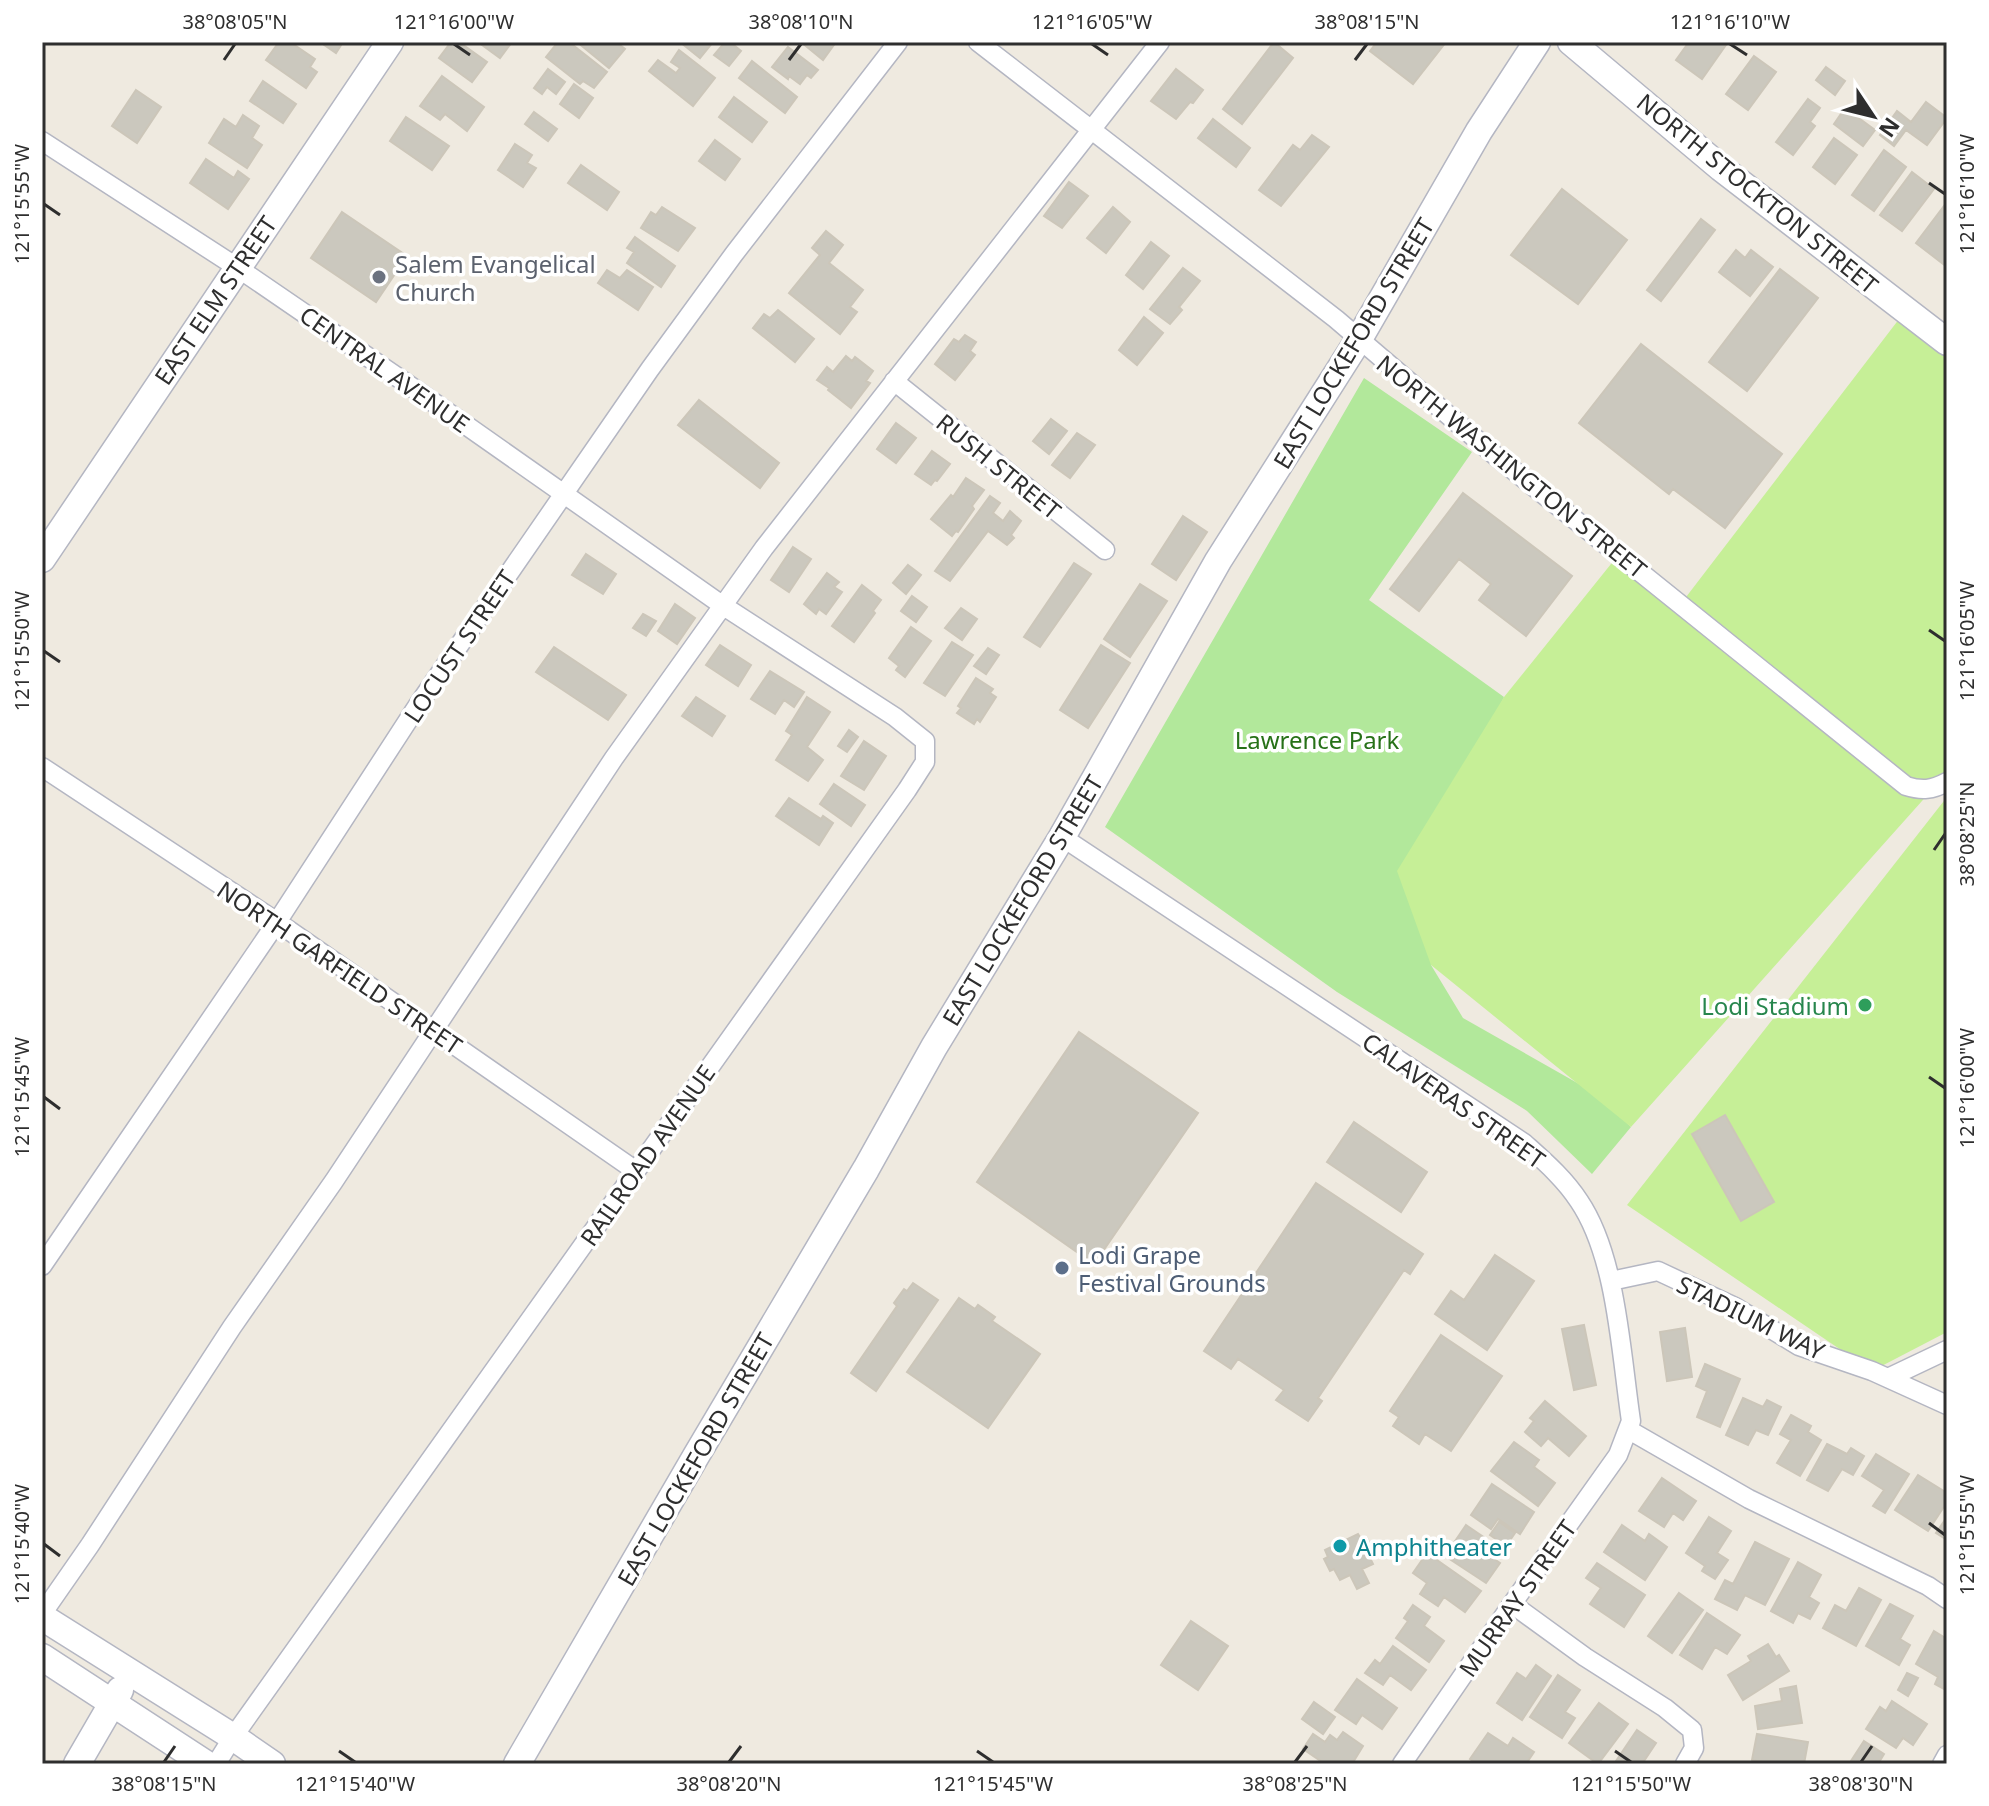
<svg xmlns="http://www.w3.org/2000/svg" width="1989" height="1806" font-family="'Noto Sans',sans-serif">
<rect width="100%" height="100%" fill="#efeae0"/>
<path fill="#b2e89b" d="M1364 378 1472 452 1369 600 1504 697 1489 729 1431 965 1463 1018 1595 1093 1631 1127 1592 1174 1527 1111 1337 992 1105 827Z"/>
<path fill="#c6ef97" d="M1906 310 1947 342V773L1631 1127 1431 965 1397 871 1504 697 1619 554 1683 601Z
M1947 797V1332L1872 1371 1627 1205Z"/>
<path fill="#cbc8be" stroke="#ccc6b9" stroke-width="2" d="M279 42H290L315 59 310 67 317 72 306 88 266 60Z
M320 42H343L336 53Z
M451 42H459L487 62 472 82 439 58Z
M478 42H512L500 58Z
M558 42H569L607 72 594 88 583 81 580 84 546 57Z
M577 42H616L625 49 609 68Z
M680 42H713L700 58Z
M725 42H730L741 51 729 66 714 55Z
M801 42H836L823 60Z
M1274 42 1293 58 1242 124 1223 109Z
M1377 42H1446L1413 84 1370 51Z
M1689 42H1728L1702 79 1676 60Z
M788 47 818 70 811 78 807 75 800 84 789 76 788 79 772 67Z
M679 50 715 78 693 106 649 71 658 60 676 73 680 68 671 62Z
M1754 56 1776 72 1748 110 1726 94Z
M752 61 797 97 785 113 739 78Z
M1826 67 1845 81 1835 95 1816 80Z
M548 69 565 82 556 94 547 87 542 94 534 88Z
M1176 69 1203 90 1193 103 1190 102 1176 119 1151 101Z
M442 76 484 107 467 131 445 114 440 120 420 106Z
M263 81 296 104 283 123 250 101Z
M574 84 593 98 579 118 560 104Z
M136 90 161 107 137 143 112 126Z
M734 97 767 122 752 142 719 117Z
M1808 99 1820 108 1810 122 1815 126 1793 155 1776 142Z
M1926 102 1947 118 1927 145 1906 130 1894 146 1880 135 1897 111 1911 122Z
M1845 108 1875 130 1863 146 1834 124Z
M534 112 557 129 548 141 525 124Z
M243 115 259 126 252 138 262 145 247 168 209 143 224 119 236 127Z
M406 117 449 146 432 170 390 141Z
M1213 119 1250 148 1236 167 1198 138Z
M1312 135 1329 147 1281 206 1259 190 1293 145 1300 150Z
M1834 138 1857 155 1835 184 1813 167Z
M715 140 740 159 725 180 699 161Z
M515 144 532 155 527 163 536 168 523 187 498 170Z
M1884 150 1906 167 1874 211 1852 195Z
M206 159 234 178 238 171 249 179 228 209 190 183Z
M581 165 619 192 607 210 568 183Z
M1912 172 1934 189 1902 231 1880 215Z
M1069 182 1088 196 1062 228 1044 216Z
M1562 189 1627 240 1578 304 1511 255Z
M1947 202V267L1916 243Z
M662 207 695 228 678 251 641 228 651 212 656 215Z
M1113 207 1130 222 1106 253 1087 238Z
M342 212 407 256 376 302 311 258Z
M1701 219 1715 230 1661 301 1647 290Z
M826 231 843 245 829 263 863 290 850 307 857 312 840 334 789 293 820 255 812 248Z
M635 237 675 266 661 287 627 263 634 252 627 248Z
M1151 242 1169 256 1143 289 1126 275Z
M1736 250 1745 258 1751 250 1773 267 1750 296 1719 272Z
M1183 268 1200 281 1179 307 1182 310 1170 324 1150 309Z
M1780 269 1818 298 1747 391 1709 362Z
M607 270 620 278 627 270 653 287 638 310 598 283Z
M778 310 814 339 795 362 753 328 764 314 770 318Z
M1144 317 1163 333 1137 365 1119 350Z
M965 335 976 342 970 351 975 355 955 380 935 364 954 339 959 342Z
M1641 344 1782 454 1725 528 1673 489 1669 494 1579 423Z
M846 356 852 361 855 357 873 371 866 381 870 383 851 408 828 390 829 388 817 380 827 367 833 372Z
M699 400 779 463 760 488 678 425Z
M1051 419 1067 431 1049 454 1033 441Z
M896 423 916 438 896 463 877 449Z
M1077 433 1095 445 1070 478 1052 465Z
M932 451 950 464 937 481 935 480 931 485 915 474Z
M966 478 984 490 972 506 974 509 958 532 956 531 952 536 931 519 951 495 953 497Z
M1463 493 1572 576 1526 636 1479 600 1491 584 1459 559 1419 611 1390 589Z
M990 496 1000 503 993 513 1003 521 1010 511 1021 521 1011 535 1014 538 1007 545 988 531 950 581 935 571Z
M1183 516 1207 532 1176 580 1152 564Z
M793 547 811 559 789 592 771 580Z
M586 554 616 574 603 594 572 575Z
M1074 563 1091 574 1040 647 1024 637Z
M908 565 921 575 906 594 893 583Z
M827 573 839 582 834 587 842 592 826 614 819 609 816 614 804 604Z
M1140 584 1167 601 1130 657 1104 639Z
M862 585 881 600 873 611 875 613 854 642 832 626Z
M912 596 927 607 916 622 901 611Z
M675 604 695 618 677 644 658 631Z
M961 608 977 619 962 640 945 628Z
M643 614 656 621 646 636 633 628Z
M911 627 931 641 905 677 896 670 899 666 889 658Z
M952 642 973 655 945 696 924 683Z
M720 645 751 665 738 686 706 665Z
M1101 645 1130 663 1088 728 1060 710Z
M554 647 626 695 608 720 536 672Z
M988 648 999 655 986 674 974 666Z
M770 671 804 692 794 707 784 700 775 714 751 699Z
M976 678 993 689 990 693 996 697 980 722 977 719 974 724 957 713 961 708 958 706Z
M696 697 725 716 712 736 682 716Z
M807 697 830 712 807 747 823 760 808 781 776 760 792 735 786 731Z
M849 730 858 737 847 752 838 746Z
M864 741 886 756 864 790 841 776Z
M834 784 865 805 851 826 820 804Z
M789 798 821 819 823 816 833 823 819 845 776 816Z
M1079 1032 1198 1113 1094 1264 977 1182Z
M1725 1115 1774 1202 1741 1221 1692 1134Z
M1354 1122 1427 1172 1401 1212 1327 1162Z
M1316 1183 1423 1254 1410 1274 1404 1270 1318 1398 1322 1401 1308 1421 1276 1400 1284 1390 1238 1359 1231 1369 1204 1351Z
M1495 1255 1534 1281 1487 1350 1435 1314 1451 1291 1464 1300Z
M913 1283 938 1300 876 1391 851 1373 897 1306 894 1303 904 1289 907 1291Z
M959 1298 975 1309 978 1305 995 1317 992 1321 1040 1354 988 1428 907 1372Z
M1584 1325 1596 1385 1574 1390 1562 1329Z
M1685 1328 1692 1377 1667 1381 1660 1332Z
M1441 1335 1502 1376 1451 1451 1425 1434 1419 1444 1393 1426 1399 1417 1390 1411Z
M1705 1364 1740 1379 1720 1427 1697 1417 1707 1391 1696 1386Z
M1743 1398 1763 1407 1767 1400 1781 1407 1768 1435 1756 1430 1748 1445 1726 1435Z
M1545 1401 1586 1436 1569 1456 1548 1438 1541 1446 1525 1432 1534 1421 1530 1418Z
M1791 1415 1811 1426 1808 1432 1821 1440 1800 1476 1777 1463 1791 1440 1780 1434Z
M1514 1442 1539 1460 1534 1467 1555 1483 1538 1506 1491 1471Z
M1827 1444 1847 1454 1851 1448 1864 1456 1853 1475 1842 1469 1828 1491 1807 1480Z
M1876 1454 1909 1474 1885 1513 1873 1506 1884 1490 1862 1476Z
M1918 1475 1947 1493V1502L1928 1531 1895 1510Z
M1662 1478 1696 1501 1683 1520 1673 1513 1664 1527 1639 1511Z
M1492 1484 1534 1512 1520 1534 1498 1519 1491 1529 1471 1515Z
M1709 1517 1731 1531 1717 1553 1728 1560 1715 1579 1702 1571 1705 1566 1686 1553Z
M1947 1517V1540L1936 1533Z
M1499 1522 1515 1533 1506 1546 1490 1535Z
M1466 1525 1485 1538 1478 1548 1500 1563 1486 1583 1445 1556Z
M1622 1525 1645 1541 1649 1534 1667 1547 1645 1580 1604 1552Z
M1358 1534 1362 1540 1367 1538 1372 1549 1367 1552 1373 1564 1362 1569 1369 1583 1357 1589 1350 1575 1340 1580 1334 1569 1330 1571 1324 1559 1328 1557 1325 1550Z
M1755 1542 1789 1559 1765 1605 1745 1595 1737 1610 1715 1599 1725 1580 1733 1584Z
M1427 1553 1481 1591 1465 1612 1444 1597 1438 1606 1420 1594 1427 1583 1413 1573Z
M1798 1562 1821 1575 1809 1597 1819 1603 1810 1619 1798 1613 1793 1623 1771 1611Z
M1597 1563 1645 1595 1624 1627 1590 1604 1601 1588 1586 1578Z
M1859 1588 1881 1600 1856 1646 1823 1628 1835 1605 1846 1611Z
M1679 1593 1703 1610 1672 1653 1648 1636Z
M1890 1604 1913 1616 1900 1639 1910 1645 1899 1665 1866 1646Z
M1413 1605 1430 1617 1424 1626 1444 1641 1429 1662 1396 1638 1408 1621 1404 1618Z
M1707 1613 1740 1635 1727 1654 1715 1647 1702 1669 1680 1655Z
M1191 1621 1228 1646 1198 1690 1161 1665Z
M1934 1631 1947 1639 1946 1690 1935 1684 1938 1677 1916 1664Z
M1768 1644 1776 1657 1779 1655 1789 1671 1743 1700 1728 1675 1751 1661 1748 1656Z
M1393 1646 1426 1670 1411 1690 1390 1675 1383 1685 1365 1673 1375 1660 1380 1664Z
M1536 1665 1551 1676 1522 1720 1497 1703 1517 1673 1526 1679Z
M1907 1673 1918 1678 1908 1696 1898 1690Z
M1558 1675 1580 1690 1565 1712 1575 1718 1562 1738 1530 1717Z
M1357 1679 1397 1708 1382 1729 1362 1715 1356 1724 1335 1710Z
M1796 1686 1802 1723 1758 1729 1755 1706 1782 1701 1780 1689Z
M1892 1701 1927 1724 1913 1745 1903 1738 1896 1748 1866 1729 1880 1707 1886 1711Z
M1314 1702 1335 1717 1323 1734 1302 1719Z
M1599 1703 1628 1724 1598 1764 1569 1743Z
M1637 1730 1656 1743 1642 1764H1614Z
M1343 1732 1363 1746 1352 1764H1325L1303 1749 1313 1734 1325 1742 1330 1735 1337 1740Z
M1488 1733 1508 1746 1513 1738 1534 1752 1526 1764 1522 1762 1521 1764H1477L1470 1759Z
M1757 1734 1808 1742 1804 1764H1775L1752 1760Z
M1864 1741 1884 1754 1878 1764H1849Z"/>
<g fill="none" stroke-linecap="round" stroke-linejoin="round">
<g stroke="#b4b6c2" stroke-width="21">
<path id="street" d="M978 42 1336 319 1497 457 1906 786C1922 791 1932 790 1947 782
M42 141 238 268 406 383 722 605 895 717 925 741V762L907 790 233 1737 216 1764
M894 381 1105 550
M42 767 277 922 636 1171
M1062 837 1524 1143C1544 1161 1564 1178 1579 1201 1617 1257 1621 1355 1631 1421L1618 1455 1512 1604 1402 1764
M42 1266 277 922 418 705 650 369 734 254 898 42
M1611 1281 1658 1271 1735 1307 1799 1346 1872 1371 1947 1405
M1888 1378 1947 1350
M1629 1430 1749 1499 1928 1586 1947 1599
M1512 1604 1585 1657 1665 1708 1692 1730 1694 1748 1685 1764
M42 1614 90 1545 232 1327 334 1181 614 758 764 548 1160 42
M1942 1764 1947 1755"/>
</g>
<g stroke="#b4b6c2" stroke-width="29">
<path id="secondary" d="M1571 42 1721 168 1947 342
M42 559 390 42
M42 1617 233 1737 272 1764
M42 1657 206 1764
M77 1764 120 1690
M517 1764 696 1456 866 1169 934 1047 1062 837 1218 561 1359 339 1479 131 1537 42"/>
</g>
<use href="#street" stroke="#fff" stroke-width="18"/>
<use href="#secondary" stroke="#fff" stroke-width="26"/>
</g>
<path fill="none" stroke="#2e2e2e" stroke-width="3" d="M454 44 470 55M1092 44 1108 55M1730 44 1747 55M224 60 235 44M789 60 801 44M1355 60 1367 44M1929 183 1945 194M44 204 60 215M1929 630 1945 641M44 651 60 662M1934 850 1945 834M1929 1077 1945 1088M44 1097 60 1109M1929 1523 1945 1535M44 1544 60 1556M339 1751 355 1762M977 1751 993 1762M1615 1751 1631 1762M164 1762 175 1746M729 1762 741 1746M1295 1762 1307 1746M1861 1762 1872 1746"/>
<circle fill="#6b7280" stroke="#fff" stroke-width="3" cx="379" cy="277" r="8"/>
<circle fill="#2e9e5b" stroke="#fff" stroke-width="3" cx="1865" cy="1005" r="8"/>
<circle fill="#5c6f8a" stroke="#fff" stroke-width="3" cx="1062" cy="1268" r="8"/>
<circle fill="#0f9aa8" stroke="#fff" stroke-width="3" cx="1340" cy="1546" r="8"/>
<g text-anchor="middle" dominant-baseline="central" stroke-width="7" stroke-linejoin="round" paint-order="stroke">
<g font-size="24" fill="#2e2e2e" stroke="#fff">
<text transform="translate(1758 193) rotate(39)">NORTH STOCKTON STREET</text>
<text transform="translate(215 300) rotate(-56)">EAST ELM STREET</text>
<text transform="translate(1353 343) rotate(-59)">EAST LOCKEFORD STREET</text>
<text transform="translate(385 369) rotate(35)">CENTRAL AVENUE</text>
<text transform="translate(999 466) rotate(39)">RUSH STREET</text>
<text transform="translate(1512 466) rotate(39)">NORTH WASHINGTON STREET</text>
<text transform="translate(459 646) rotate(-56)">LOCUST STREET</text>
<text transform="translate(1022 900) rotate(-59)">EAST LOCKEFORD STREET</text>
<text transform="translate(340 967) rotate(34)">NORTH GARFIELD STREET</text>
<text transform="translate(1454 1100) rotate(35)">CALAVERAS STREET</text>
<text transform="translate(647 1155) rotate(-55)">RAILROAD AVENUE</text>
<text transform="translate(1751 1317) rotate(26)">STADIUM WAY</text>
<text transform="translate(695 1459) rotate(-60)">EAST LOCKEFORD STREET</text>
<text transform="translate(1517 1598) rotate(-55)">MURRAY STREET</text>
</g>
<g font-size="24" fill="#5b616d" stroke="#fff" text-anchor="start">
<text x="395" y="263">Salem Evangelical<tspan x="395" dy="28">Church</tspan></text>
</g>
<g font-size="24" fill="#277118" stroke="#fff">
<text x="1317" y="739">Lawrence Park</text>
</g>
<g font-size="24" fill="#27864d" stroke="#fff" text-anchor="end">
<text x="1849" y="1005">Lodi Stadium</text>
</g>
<g font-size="24" fill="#4e5e75" stroke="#fff" text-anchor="start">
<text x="1078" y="1254">Lodi Grape<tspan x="1078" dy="28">Festival Grounds</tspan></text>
</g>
<g font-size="24" fill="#0d838f" stroke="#fff" text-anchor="start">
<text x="1356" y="1546">Amphitheater</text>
</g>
</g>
<rect width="1989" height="1806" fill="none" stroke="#ffffff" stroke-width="88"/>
<g transform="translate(1873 116) rotate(125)" stroke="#ffffff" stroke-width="6" paint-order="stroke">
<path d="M0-6L14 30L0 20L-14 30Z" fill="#2e2e2e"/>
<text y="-12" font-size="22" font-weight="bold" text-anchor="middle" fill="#2e2e2e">N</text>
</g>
<rect x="44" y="44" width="1901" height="1718" fill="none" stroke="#2e2e2e" stroke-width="3"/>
<g font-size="20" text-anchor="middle" fill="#2e2e2e">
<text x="235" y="29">38°08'05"N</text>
<text x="454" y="29">121°16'00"W</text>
<text x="801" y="29">38°08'10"N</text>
<text x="1092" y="29">121°16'05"W</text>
<text x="1367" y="29">38°08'15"N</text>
<text x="1730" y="29">121°16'10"W</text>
<text transform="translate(1967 194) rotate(-90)" y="7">121°16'10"W</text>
<text transform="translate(22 204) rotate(-90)" y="7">121°15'55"W</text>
<text transform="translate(1967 641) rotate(-90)" y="7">121°16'05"W</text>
<text transform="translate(22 651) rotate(-90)" y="7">121°15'50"W</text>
<text transform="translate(1967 834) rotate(-90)" y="7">38°08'25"N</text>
<text transform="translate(1967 1088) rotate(-90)" y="7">121°16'00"W</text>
<text transform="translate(22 1097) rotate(-90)" y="7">121°15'45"W</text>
<text transform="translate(1967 1535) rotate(-90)" y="7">121°15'55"W</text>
<text transform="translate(22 1544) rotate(-90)" y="7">121°15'40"W</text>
<text x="164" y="1791">38°08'15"N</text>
<text x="355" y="1791">121°15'40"W</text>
<text x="729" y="1791">38°08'20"N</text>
<text x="993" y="1791">121°15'45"W</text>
<text x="1295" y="1791">38°08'25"N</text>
<text x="1631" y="1791">121°15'50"W</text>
<text x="1861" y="1791">38°08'30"N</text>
</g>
</svg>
